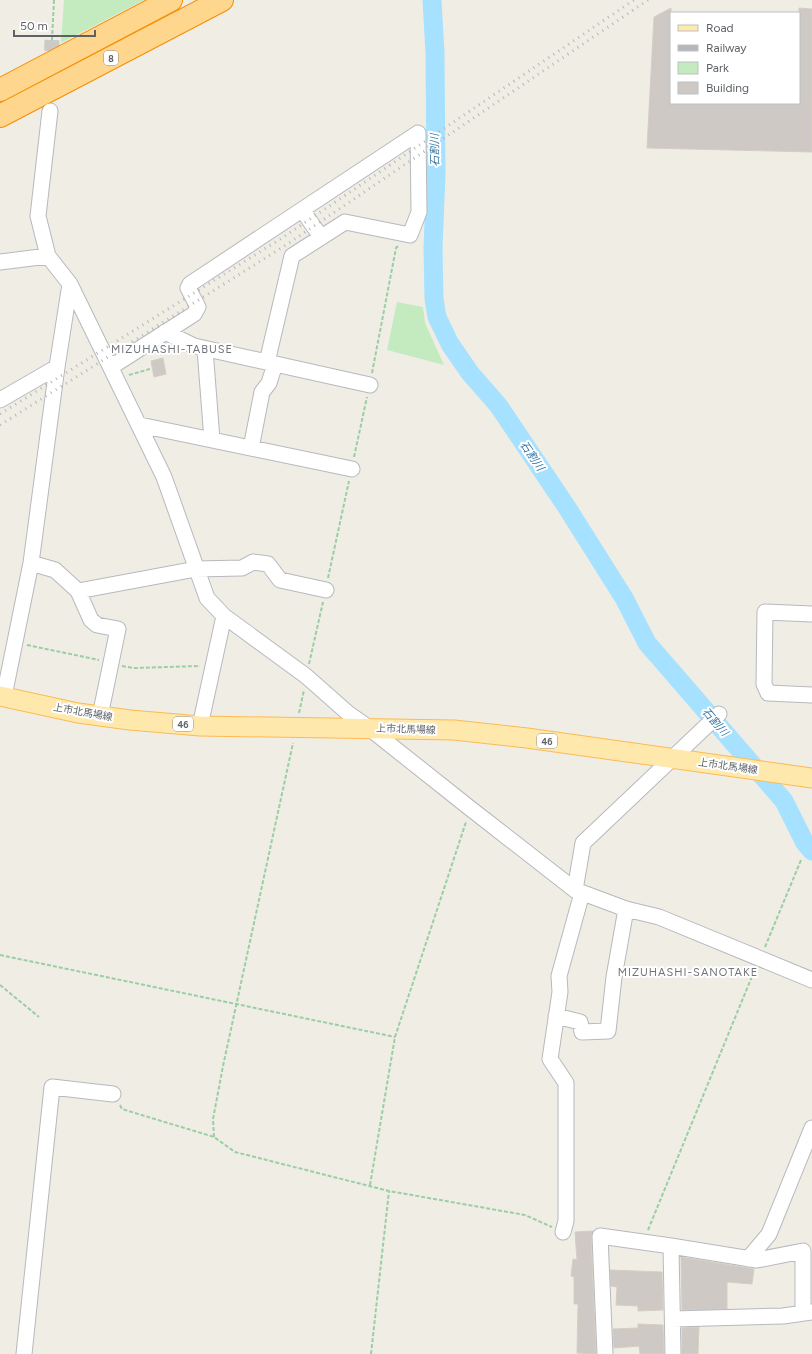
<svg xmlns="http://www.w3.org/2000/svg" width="812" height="1354" font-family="Figtree,'Noto Sans JP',sans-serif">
<rect width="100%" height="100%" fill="#f0ede5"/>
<path fill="#c4eac0" d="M64 0H144L61 43Z
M397 302 423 307 425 323 444 365 387 350Z"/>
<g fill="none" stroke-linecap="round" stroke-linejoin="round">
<path stroke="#a6e2ff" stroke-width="19" d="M432 0 435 53 436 174 433 247 434 299 437 317 450 344 470 373 498 405 566 506 624 598 647 643 784 801 805 843 812 851"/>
</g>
<path fill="#cec9c4" stroke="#d6cec3" d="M671 8V103H799V8L812 9V152L647 148 654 17Z
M163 358 166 374 154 377 151 361Z
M593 1231 591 1236 596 1354 577 1353 578 1304H574V1277L571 1276 573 1259 577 1260 575 1232Z
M681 1257 754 1269 752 1284 727 1282V1309L682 1310Z
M610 1270 662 1272 663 1310 638 1311V1306L616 1305 617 1287 611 1286Z
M638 1324 663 1325 664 1354H640L639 1346 614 1348 613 1329 638 1328Z
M699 1327 698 1354H682V1328Z"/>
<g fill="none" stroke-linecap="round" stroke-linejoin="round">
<path stroke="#cbcac6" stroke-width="15" stroke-dasharray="15 8" stroke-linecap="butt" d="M50 97 52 40"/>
<g stroke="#b6b9bd" stroke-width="17">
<path id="minor" d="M50 111 38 216 48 256 70 284 164 477 207 598 224 616 306 676 349 714 369 728 471 809 575 890 626 909 659 917 812 980
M303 211 321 237
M0 262 48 256
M165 332 194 346 370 385
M205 349 212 440
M111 367 194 314 198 307 188 288 190 284 418 133 419 212 410 235 345 222 292 256 267 362
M0 400 57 367
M140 425 352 469
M251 448 262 392 269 383 275 364
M31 563 55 570 78 591
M812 614 765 612 764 684 768 693 812 695
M4 696 31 563 57 367 70 284
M100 716 118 629 97 625 91 620 78 591 196 569 242 568 253 562 268 564 280 580 326 590
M200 726 224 616
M575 890 583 843 719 714
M556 1016 580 1022 582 1032 608 1031 614 977 626 909
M563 1232 566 1221V1083L550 1059 560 992 559 976 582 893
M671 1246 673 1354
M748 1259 769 1234 812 1128
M673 1319 783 1316 812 1312
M24 1354 52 1087 113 1094
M605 1354 600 1236 671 1246 757 1260 803 1251V1313"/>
</g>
<g stroke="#fdba51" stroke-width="21">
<path id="major" d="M0 696 78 713 130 720 200 726 454 730 527 738 812 778"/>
</g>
<g stroke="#f58e00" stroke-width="24">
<path id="highway" d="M0 90 171 0
M0 116 222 0"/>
</g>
<path stroke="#9acea3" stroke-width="2" stroke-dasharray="4 2" stroke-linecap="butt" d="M52 40 54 0
M372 373 396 248 399 245
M129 375 150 369
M354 457 367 397
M328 578 349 481
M27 645 99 660
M309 664 323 602
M122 666 134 668 200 666
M299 713 304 690
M765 947 801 860
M0 955 395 1037
M0 985 39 1017
M120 1105 122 1109 214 1137 235 1152 389 1191 525 1215 552 1227
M214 1137 213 1119 223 1066 293 743
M370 1185 395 1037 466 822
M648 1230 755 969
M371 1354 389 1191"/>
<use href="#minor" stroke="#fff" stroke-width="15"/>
<use href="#major" stroke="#ffe8ab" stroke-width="19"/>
<use href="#highway" stroke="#ffd68d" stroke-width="22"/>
<path stroke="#b6b7b8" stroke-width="3" stroke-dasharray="1 5" stroke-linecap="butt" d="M0 414 282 238 634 0
M0 425 286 245 648 0"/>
</g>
<g text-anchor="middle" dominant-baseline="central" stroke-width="4" stroke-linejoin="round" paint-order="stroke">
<g fill="#fff" stroke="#8e9195" stroke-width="1">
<rect x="104" y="51" width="14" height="14" rx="3"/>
<rect x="173" y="717" width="20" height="14" rx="3"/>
<rect x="537" y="734" width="20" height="14" rx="3"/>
</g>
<g font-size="9" font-weight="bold" fill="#5d6267">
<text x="111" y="58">8</text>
<text x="183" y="724">46</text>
<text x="547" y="741">46</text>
</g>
<g font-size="10" fill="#5d6267" stroke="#fff">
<text transform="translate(83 712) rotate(10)">上市北馬場線</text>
<text transform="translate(406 729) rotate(2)">上市北馬場線</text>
<text transform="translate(728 766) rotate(8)">上市北馬場線</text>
</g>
<g font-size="11" font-style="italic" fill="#3579a8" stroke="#fff">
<text transform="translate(435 150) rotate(-91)">石割川</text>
<text transform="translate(532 456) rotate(56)">石割川</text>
<text transform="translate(715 722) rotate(49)">石割川</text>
</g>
<g font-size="11" letter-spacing="1" fill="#6e7479" stroke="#fff">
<text x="172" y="349">MIZUHASHI-TABUSE</text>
<text x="688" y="972">MIZUHASHI-SANOTAKE</text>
</g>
</g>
<rect x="670" y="12" width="130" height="92" fill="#ffffff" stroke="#bec0c2"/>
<rect x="678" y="25" width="20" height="6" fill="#ffe8ab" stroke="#bec0c2"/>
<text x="706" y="32" font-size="12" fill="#5d6267">Road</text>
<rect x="678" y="45" width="20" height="6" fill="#b6b7b8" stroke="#bec0c2"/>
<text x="706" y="52" font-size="12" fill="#5d6267">Railway</text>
<rect x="678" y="62" width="20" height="12" fill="#c4eac0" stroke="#bec0c2"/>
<text x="706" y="72" font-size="12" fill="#5d6267">Park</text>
<rect x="678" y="82" width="20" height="12" fill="#cec9c4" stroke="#bec0c2"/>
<text x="706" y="92" font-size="12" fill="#5d6267">Building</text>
<path d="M14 30v6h81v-6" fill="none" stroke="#5d6267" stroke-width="2"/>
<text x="20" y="30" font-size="12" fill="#5d6267" stroke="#ffffff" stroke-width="3" paint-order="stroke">50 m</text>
</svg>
